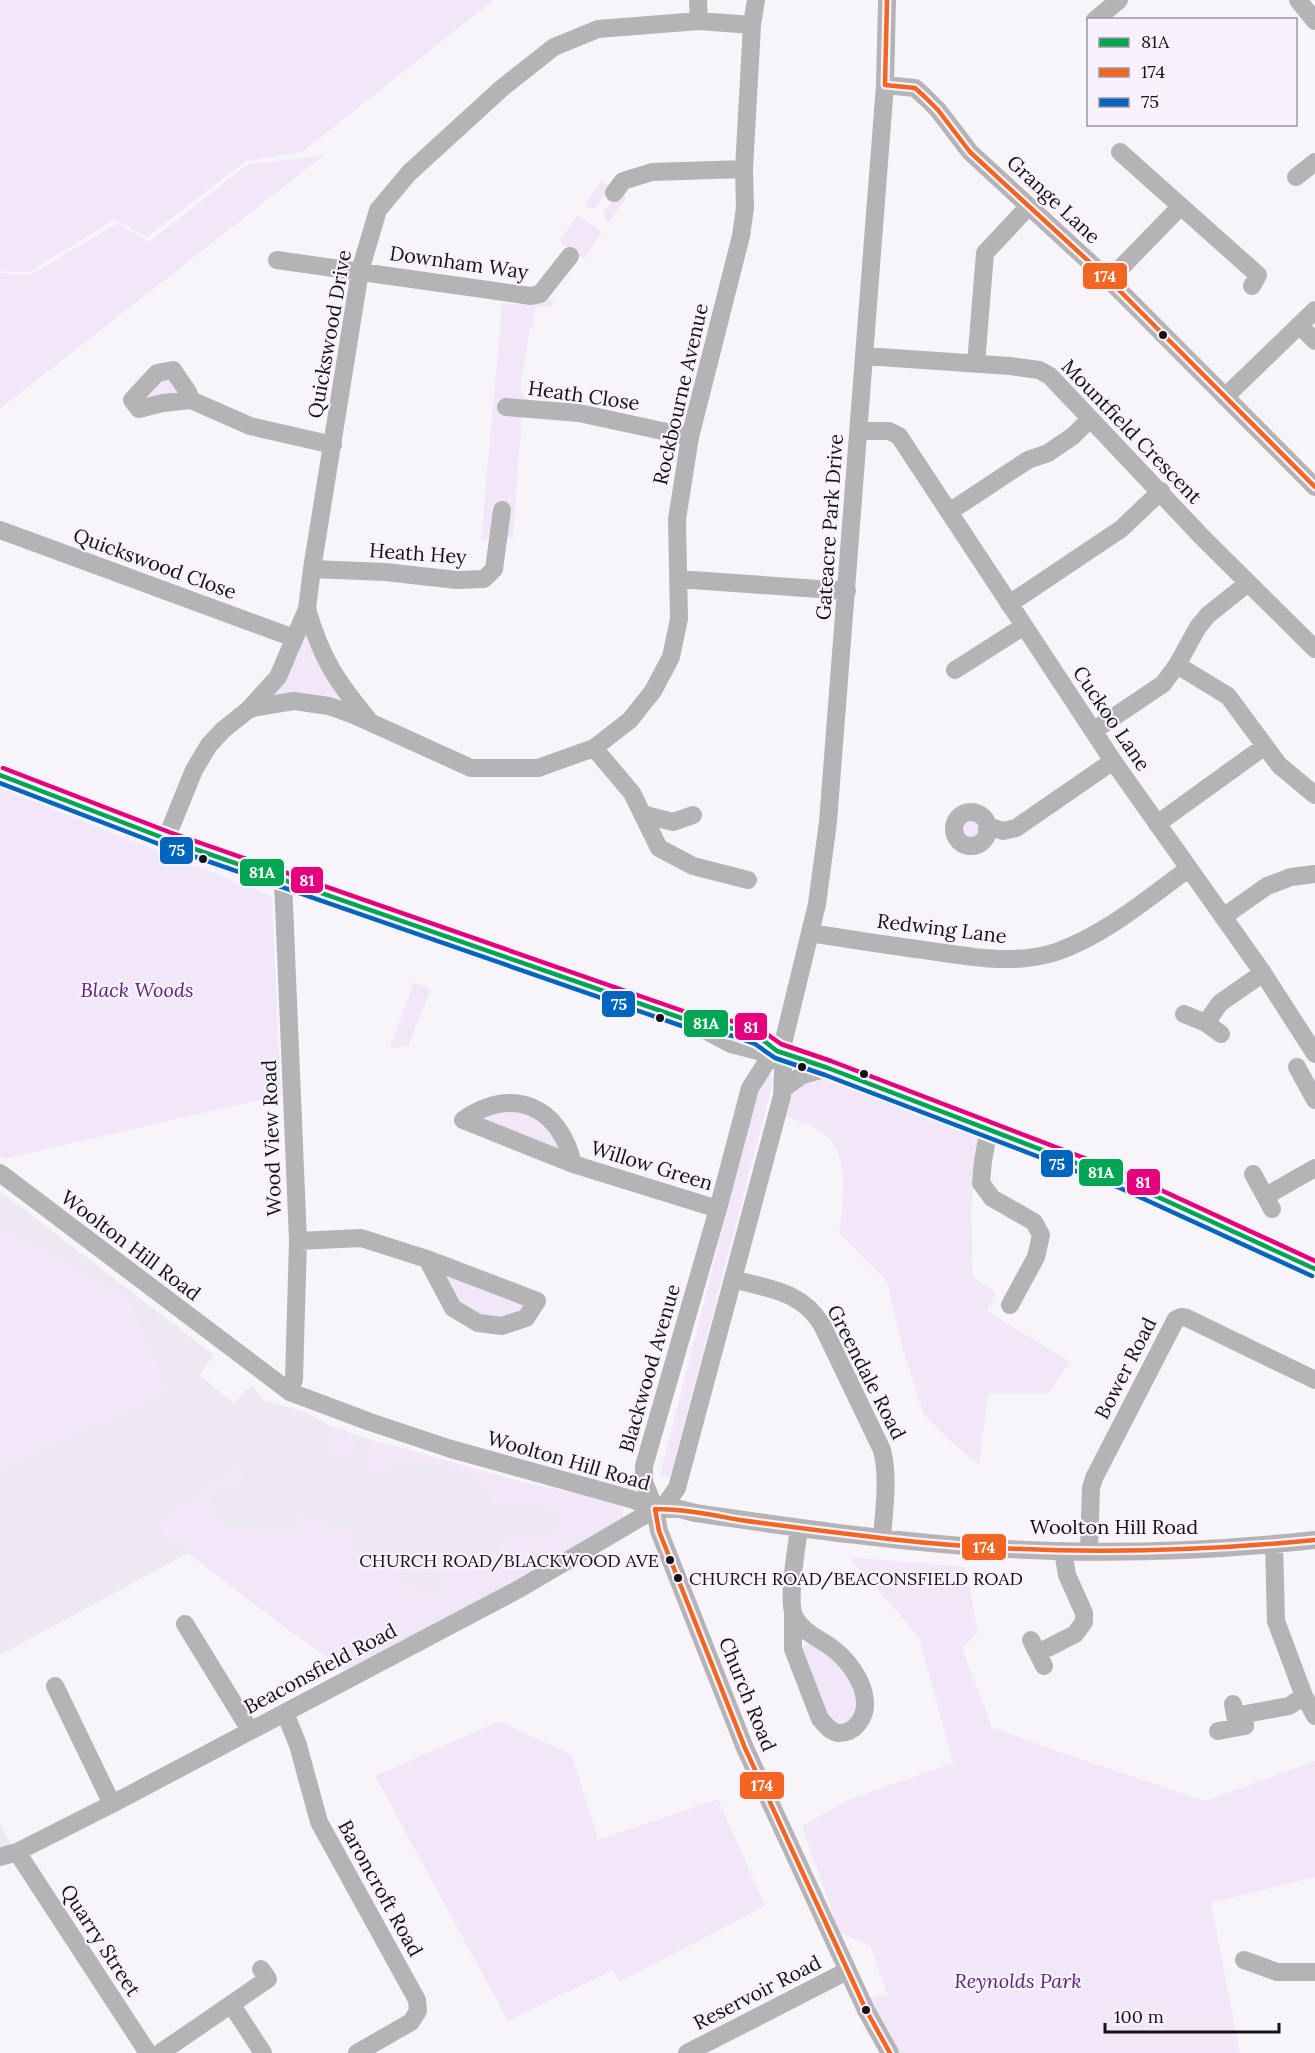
<svg xmlns="http://www.w3.org/2000/svg" width="1315" height="2053" font-family="Lora,serif">
<rect width="100%" height="100%" fill="#f8f5fa"/>
<path fill="#eee8f2" d="M0 1191 214 1355 199 1375 234 1403 252 1384 263 1400 305 1412 333 1427 625 1524 346 1671 278 1622 188 1553 0 1655Z
M0 1822 11 1844 0 1848Z"/>
<path fill="#f2e7f9" d="M0 0H494L302 152 246 161 147 237 114 220 29 272 0 271Z
M323 156 0 409V273L30 275 118 223 149 242 248 164Z
M602 180 610 187 596 207 589 209 584 206Z
M618 192 627 197 608 223 604 217V211Z
M578 215 602 232 584 259 559 241Z
M544 295 554 301 549 307 536 306 533 328H530L520 389 527 399 522 416 513 538 487 537V540L481 541 502 303 518 305Z
M173 370 191 400 139 409 157 373Z
M309 613 368 719 309 707 259 709Z
M0 788 272 896 281 1095 4 1159 0 1157Z
M958 829a12 12 0 1 1 24 0a12 12 0 1 1-24 0Z
M414 982 431 989 408 1046 390 1048Z
M799 1065 980 1126 971 1213 973 1277 996 1292 987 1311 1070 1362 1049 1393H988L979 1465 953 1443 923 1413 902 1346 887 1282 839 1233C842 1202 853 1149 819 1130 809 1124 796 1121 785 1116Z
M766 1074 771 1075 772 1086 670 1478 660 1475 760 1081Z
M507 1108 540 1117 568 1159 469 1119Z
M0 1229 128 1296 167 1391 0 1472Z
M434 1264 532 1302 523 1313 501 1322 479 1318 455 1304Z
M333 1427 356 1435 355 1449C346 1453 336 1458 327 1454L326 1451Z
M377 1441 520 1481 571 1492 591 1494 624 1506 623 1519 525 1576 422 1625 346 1671 278 1622 188 1553 165 1535 159 1523 241 1463 244 1476 235 1485 223 1484 209 1502 215 1510 217 1519 227 1526 296 1530 297 1513 334 1528 352 1526 351 1549 416 1550V1553H411V1557H402V1563L400 1564V1578L403 1579V1588L441 1590 444 1567C458 1555 485 1567 499 1552 503 1548 505 1540 508 1535 517 1534 520 1537 528 1539 538 1542 547 1537 557 1533L560 1522 558 1514 552 1510 517 1500 494 1505C489 1495 485 1485 477 1478 464 1467 410 1462 393 1462L389 1472 370 1469 366 1458 368 1448Z
M849 1557 966 1567 978 1633 962 1648 992 1727 1051 1749 1205 1801 1315 1761V1877L1211 1903 1240 2053H900L869 1998 888 1995 870 1946 839 1932 802 1826 848 1800 953 1763 919 1637Z
M812 1644 831 1652 856 1684 857 1718 839 1730 827 1723 801 1660 802 1646Z
M499 1721 572 1755 598 1840 718 1799 765 1906 620 1982 613 1970 508 2021 375 1776Z"/>
<g fill="none" stroke-linecap="round" stroke-linejoin="round">
<path stroke="#b4b3b5" stroke-width="18" d="M698 0 699 21
M1298 0 1315 21
M1095 20 1119 0
M885 85 915 88 925 97 938 110 970 152 1109 280 1315 487
M1120 152 1258 275 1252 286
M1296 177 1315 162
M614 193 623 181 652 172 744 169
M277 260 531 296 540 294 570 256
M1109 280 1180 207
M1299 325 1315 341
M865 356 1010 366 1039 370 1050 376 1203 538 1315 649
M976 364 985 253 1028 207
M1225 397 1315 310
M191 400 188 392 173 370 157 373 132 400 139 409 163 403 191 400 250 426 333 445
M506 407 579 413 690 437
M859 431H889L899 436 1113 761 1263 973 1315 1054
M949 512 1028 460 1048 453 1073 436 1090 419
M0 530 294 638
M312 569 385 572 457 580 484 579 494 569 502 510
M678 579 847 591
M1009 604 1121 529 1161 491
M307 609C321 657 336 681 368 719
M1177 665 1228 696 1279 765 1315 795
M955 670 1024 626
M248 710 278 677 307 609 312 569 360 271 378 210 409 173 502 88 554 47 598 29 699 21 752 25
M1093 731 1163 684 1177 665 1198 627 1208 615 1248 583
M594 748 632 793 659 848 693 866 748 880
M0 775 166 839 684 1019 731 1044 758 1051H777L828 1068 1123 1181 1315 1269
M954 829a17 17 0 1 1 34 0a17 17 0 1 1-34 0Z
M642 814 673 822 693 815
M1157 824 1265 746
M987 829 991 827 1003 831 1016 828 1113 761
M166 839 194 770 209 745 223 730 248 710 257 707 294 701 329 706 354 715 471 768H538L594 748 630 720 653 691 671 657 679 619 677 519 690 437 741 236 745 208 744 169 752 25 756 0
M283 881 298 1241 294 1379 290 1392
M1223 917 1267 886 1291 877 1315 874
M810 933C848 939 886 945 924 950 967 956 1013 966 1056 952 1105 935 1147 899 1188 869
M1184 1014 1206 1023 1221 1034
M702 1022 735 1029 759 1037 777 1051
M1206 1023 1220 1003 1263 973
M781 1052 766 1063 750 1088 718 1209 644 1466V1482L655 1509 659 1531 745 1748 866 2010 890 2053
M1297 1067 1315 1100
M783 1089 802 1075 828 1068
M463 1120 573 1164 718 1209
M463 1120C512 1085 560 1106 573 1164
M989 1128 983 1161 981 1183 992 1198 1034 1222 1041 1235 1036 1257 1010 1305
M0 1173 290 1392 370 1422 451 1449 631 1499 655 1509H680L695 1513C799 1528 902 1543 1007 1549 1109 1555 1213 1551 1315 1540
M1253 1174 1272 1209
M1266 1196 1315 1168
M298 1241 361 1238 427 1259 537 1301 526 1318 502 1326 478 1323 453 1308 427 1259
M733 1279C769 1289 802 1291 822 1325L882 1450C889 1478 884 1509 882 1538
M1274 1544 1276 1621 1304 1696 1315 1716
M1089 1551 1091 1488 1094 1478 1176 1319 1181 1317 1187 1318 1315 1380
M793 1615V1649L820 1719C825 1724 830 1732 838 1733 855 1734 866 1717 865 1702 864 1680 846 1657 828 1645 816 1637 800 1630 794 1615 787 1600 797 1546 799 1528
M185 1624 250 1730
M1031 1640 1044 1666
M1038 1653 1075 1634 1084 1622V1613L1067 1575 1063 1551
M55 1686 112 1804
M1233 1704 1235 1716 1289 1706 1304 1696
M285 1713 298 1745 319 1822 417 2000 418 2011 411 2022 357 2053
M1218 1731 1245 1726 1244 1716
M17 1852 148 2053
M0 1857 17 1852 112 1804 519 1589 667 1502 677 1488 782 1096 783 1071 781 1052 817 904 828 822 885 85 887 0
M1244 1960 1277 1972H1315
M231 2004 263 2053
M160 2053 268 1979 261 1969
M687 2053 847 1971"/>
<g stroke="#f9f2fd" stroke-width="9">
<path id="bus-1" d="M0 775 166 839 684 1019 735 1029 759 1037 777 1051 828 1068 1123 1181 1315 1269"/>
</g>
<g stroke="#f9f2fd" stroke-width="9">
<path id="bus-2" d="M885 85 915 88 925 97 938 110 970 152 1109 280 1315 487
M885 85 887 0
M655 1509C684 1509 712 1515 740 1520 790 1527 839 1533 889 1539 1031 1555 1173 1554 1315 1540
M655 1509 659 1531 745 1748 866 2010 890 2053"/>
</g>
<g stroke="#f9f2fd" stroke-width="9">
<path id="bus-3" d="M0 783 164 846 682 1026 733 1036 755 1044 775 1058 825 1075 1120 1188 1312 1276"/>
</g>
<g stroke="#f9f2fd" stroke-width="9">
<path id="bus-4" d="M3 768 169 832 686 1012 736 1022 761 1030 781 1044 831 1061 1126 1174 1315 1261"/>
</g>
<use href="#bus-1" stroke="#00a651" stroke-width="4.5"/>
<use href="#bus-2" stroke="#f26522" stroke-width="4.5"/>
<use href="#bus-3" stroke="#0065bd" stroke-width="4.5"/>
<use href="#bus-4" stroke="#e5007d" stroke-width="4.5"/>
</g>
<g fill="#141215" stroke="#f9f2fd" stroke-width="2">
<circle cx="1163" cy="335" r="5"/>
<circle cx="203" cy="859" r="5"/>
<circle cx="660" cy="1018" r="5"/>
<circle cx="802" cy="1067" r="5"/>
<circle cx="864" cy="1074" r="5"/>
<circle cx="670" cy="1560" r="5"/>
<circle cx="678" cy="1578" r="5"/>
<circle cx="866" cy="2010" r="5"/>
</g>
<g text-anchor="middle" dominant-baseline="central" stroke-width="4.5" stroke-linejoin="round" paint-order="stroke">
<g font-size="18" fill="#141215" stroke="#f9f2fd" text-anchor="end">
<text x="659" y="1560">CHURCH ROAD/BLACKWOOD AVE</text>
<text x="689" y="1578" text-anchor="start">CHURCH ROAD/BEACONSFIELD ROAD</text>
</g>
<g font-size="20" fill="#141215" stroke="#f9f2fd">
<text transform="translate(1054 199) rotate(43)">Grange Lane</text>
<text transform="translate(459 262) rotate(8)">Downham Way</text>
<text transform="translate(329 334) rotate(-80)">Quickswood Drive</text>
<text transform="translate(680 394) rotate(-77)">Rockbourne Avenue</text>
<text transform="translate(584 395) rotate(8)">Heath Close</text>
<text transform="translate(1132 431) rotate(46)">Mountfield Crescent</text>
<text transform="translate(829 527) rotate(-86)">Gateacre Park Drive</text>
<text transform="translate(418 553) rotate(4)">Heath Hey</text>
<text transform="translate(155 563) rotate(20)">Quickswood Close</text>
<text transform="translate(1112 718) rotate(56)">Cuckoo Lane</text>
<text transform="translate(942 928) rotate(7)">Redwing Lane</text>
<text transform="translate(271 1138) rotate(-92)">Wood View Road</text>
<text transform="translate(652 1165) rotate(17)">Willow Green</text>
<text transform="translate(131 1245) rotate(37)">Woolton Hill Road</text>
<text transform="translate(649 1368) rotate(-74)">Blackwood Avenue</text>
<text transform="translate(1125 1368) rotate(-63)">Bower Road</text>
<text transform="translate(867 1372) rotate(63)">Greendale Road</text>
<text transform="translate(569 1460) rotate(16)">Woolton Hill Road</text>
<text x="1114" y="1526">Woolton Hill Road</text>
<text transform="translate(320 1668) rotate(-28)">Beaconsfield Road</text>
<text transform="translate(748 1694) rotate(68)">Church Road</text>
<text transform="translate(381 1888) rotate(61)">Baroncroft Road</text>
<text transform="translate(101 1940) rotate(57)">Quarry Street</text>
<text transform="translate(757 1992) rotate(-27)">Reservoir Road</text>
</g>
<g font-size="20" font-style="italic" fill="#5e247b" stroke="#f9f2fd">
<text x="137" y="989">Black Woods</text>
<text x="1018" y="1980">Reynolds Park</text>
</g>
</g>
<g stroke="#f9f2fd" stroke-width="2">
<rect x="1082" y="262" width="46" height="28" rx="6" fill="#f26522"/>
<rect x="159" y="836" width="35" height="29" rx="6" fill="#0065bd"/>
<rect x="239" y="858" width="46" height="29" rx="6" fill="#00a651"/>
<rect x="290" y="866" width="34" height="28" rx="6" fill="#e5007d"/>
<rect x="601" y="990" width="35" height="28" rx="6" fill="#0065bd"/>
<rect x="683" y="1009" width="46" height="29" rx="6" fill="#00a651"/>
<rect x="734" y="1012" width="34" height="29" rx="6" fill="#e5007d"/>
<rect x="1040" y="1149" width="34" height="29" rx="6" fill="#0065bd"/>
<rect x="1078" y="1158" width="46" height="29" rx="6" fill="#00a651"/>
<rect x="1126" y="1168" width="35" height="28" rx="6" fill="#e5007d"/>
<rect x="961" y="1533" width="46" height="28" rx="6" fill="#f26522"/>
<rect x="739" y="1771" width="46" height="29" rx="6" fill="#f26522"/>
</g>
<g font-size="16" text-anchor="middle" font-weight="bold" fill="#fff">
<text x="1105" y="282">174</text>
<text x="177" y="856">75</text>
<text x="262" y="878">81A</text>
<text x="307" y="886">81</text>
<text x="619" y="1010">75</text>
<text x="706" y="1029">81A</text>
<text x="751" y="1033">81</text>
<text x="1057" y="1170">75</text>
<text x="1101" y="1178">81A</text>
<text x="1143" y="1188">81</text>
<text x="984" y="1553">174</text>
<text x="762" y="1791">174</text>
</g>
<rect x="1087" y="18" width="210" height="108" fill="#f9f2fd" stroke="#9d98a0" stroke-width="1.5"/>
<rect x="1099" y="38" width="30" height="9" fill="#00a651" stroke="#9d98a0" stroke-width="1.5"/>
<text x="1141" y="48" font-size="18" fill="#141215">81A</text>
<rect x="1099" y="68" width="30" height="9" fill="#f26522" stroke="#9d98a0" stroke-width="1.5"/>
<text x="1141" y="78" font-size="18" fill="#141215">174</text>
<rect x="1099" y="98" width="30" height="9" fill="#0065bd" stroke="#9d98a0" stroke-width="1.5"/>
<text x="1141" y="108" font-size="18" fill="#141215">75</text>
<path d="M1105 2023v9h174v-9" fill="none" stroke="#141215" stroke-width="3"/>
<text x="1114" y="2023" font-size="18" fill="#141215" stroke="#f9f2fd" stroke-width="4.5" paint-order="stroke">100 m</text>
</svg>
